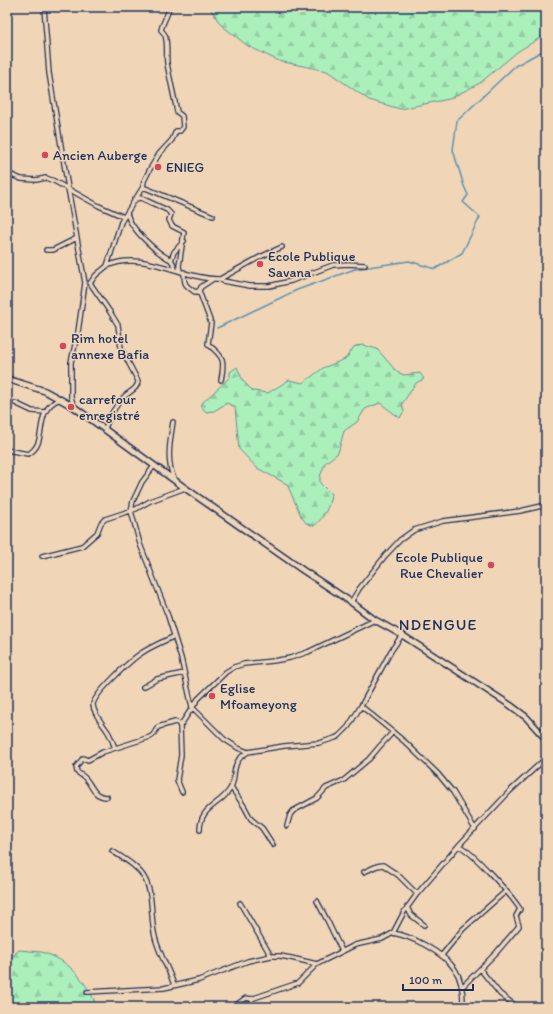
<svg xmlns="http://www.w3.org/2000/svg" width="553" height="1014" font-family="Itim,sans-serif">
<defs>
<pattern id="forest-firs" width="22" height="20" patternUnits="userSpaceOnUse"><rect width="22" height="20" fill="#abefbb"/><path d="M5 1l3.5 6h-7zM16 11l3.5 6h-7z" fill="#93cda3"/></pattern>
</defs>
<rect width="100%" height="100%" fill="#f0d6b7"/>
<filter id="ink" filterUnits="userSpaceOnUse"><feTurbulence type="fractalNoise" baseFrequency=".025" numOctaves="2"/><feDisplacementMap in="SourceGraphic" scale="8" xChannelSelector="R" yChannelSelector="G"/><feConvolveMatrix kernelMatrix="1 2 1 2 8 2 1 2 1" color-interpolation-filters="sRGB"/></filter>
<g filter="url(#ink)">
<path fill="url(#forest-firs)" stroke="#638f8c" d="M209 7H546V34L517 52 480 83 449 99 400 109 369 100 327 71 279 61 248 46 221 25Z
M363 345 377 349 397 372 404 375 420 373 424 379 416 383 402 404 404 411 400 418 380 403 365 409 357 422 344 431 338 453 325 463 320 477V483L331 494C330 506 323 519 314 526L306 523 301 516 287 484 257 468 239 449 235 407 227 403 214 411 206 412 200 405 230 377V372L237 367 243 381 253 391 268 393 289 380 303 383 323 368 345 359 355 346Z
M19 950C26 951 34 951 41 952 69 959 87 982 97 1007H7V961Z"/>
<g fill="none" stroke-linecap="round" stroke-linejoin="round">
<path stroke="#5b91af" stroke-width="1.5" d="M217 328 297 290 355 269 409 261 435 269 462 253 480 217 463 202 468 195 464 186 453 150 457 121 515 66 546 49"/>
<g stroke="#1b2f5e" stroke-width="6">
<path id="street" d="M44 7 49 73 68 188 85 283 78 332 71 362V397L74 407
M7 173 21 179 36 180 46 178 54 181 99 206 124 217
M143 187 213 216
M134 199 141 198 167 210 171 214 169 220 172 226 184 232 179 266 180 271
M127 213C130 229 157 253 171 260L173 263 175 269
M46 250H53L77 238
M171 260 174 252 184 241
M107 266C143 249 184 280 220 279L223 281 250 286H269L291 281 333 265 348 264 365 265
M184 272C184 285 185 285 195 292L199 291 201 287 213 279
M220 279 260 257 282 247
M90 283 96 275 107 266 121 222 143 187 144 181 150 169 159 154 172 140 176 131H180L183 127 182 116 177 112C174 96 170 80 167 63 166 54 168 44 165 35 164 33 163 32 161 30 163 21 168 16 169 7
M90 283 110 312 118 325 121 348 138 381C138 390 127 392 122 399 116 405 106 422 105 430
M199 291 211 323 208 344C224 358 225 359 221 380
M15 403 32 411 45 412
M173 422C170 442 166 460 174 479
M7 450 28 454C50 443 31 411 60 399
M154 466 142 482 133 501 131 511 140 544 168 616 181 658 192 707 224 739 238 748 248 752 284 746 319 743 335 738 339 736 348 727 361 706
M42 556 82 546 97 533 101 523 105 519 136 509 150 501 185 488
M351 602 359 589 385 556 400 540 414 530 443 521 520 511 546 505
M402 635 391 651 361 706 405 742 438 774 453 792 475 829
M143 687 157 679 184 673
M115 748C113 743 111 737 108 732 103 724 94 715 93 705 93 695 131 660 140 654 150 647 162 642 173 637
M231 787 244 806 251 819 262 828 273 845
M182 792 177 780 181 755 180 726 198 699 226 672 234 667 244 664 273 661 290 658 308 652 375 620
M107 797C92 796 93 786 85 778 83 776 80 774 77 772L76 767 83 758 88 760 103 752 150 737 153 735 158 727 175 722 178 723 180 726
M287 826 290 815 293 811 317 798 326 788 344 780 369 759 380 746 393 732
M200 830C200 806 220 806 230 789 235 782 233 773 236 765 237 760 243 755 248 752
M459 846C472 851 511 895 520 909L516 916 519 926 496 953 462 987
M112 851C123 858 139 867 145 879 154 896 150 918 155 937 159 954 169 969 174 985
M364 872 377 866 383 865 398 875 417 894
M317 901 327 920 342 951
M240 903 271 956
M407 907 411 915 424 925
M442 955 463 929 506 891
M480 969 500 994 517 1007
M87 992 164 988 199 980 248 961 271 956H280L291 958 317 964 355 945 382 939 393 933
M233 1007 246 998 251 999
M254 1007 251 999 298 983 317 964
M463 1007C464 973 453 961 425 945 414 939 404 935 393 933L404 912 417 894 460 844 510 791 546 758"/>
</g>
<g stroke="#1b2f5e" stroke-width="8">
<path id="secondary" d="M7 379 45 391 74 407 185 488 304 571 351 602 375 620 402 635 510 705 526 717 546 739"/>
</g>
<use href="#street" stroke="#f0d6b7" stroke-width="3.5"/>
<use href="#secondary" stroke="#f0d6b7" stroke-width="5"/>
</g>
</g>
<g fill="#d1495b" stroke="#f0d6b7" stroke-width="1.5">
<circle cx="45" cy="155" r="4"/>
<circle cx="158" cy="167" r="4"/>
<circle cx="260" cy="264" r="4"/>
<circle cx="63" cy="346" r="4"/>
<circle cx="71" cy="407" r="4"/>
<circle cx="491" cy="565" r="4"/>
<circle cx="212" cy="696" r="4"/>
</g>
<g text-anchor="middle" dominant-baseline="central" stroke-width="3" stroke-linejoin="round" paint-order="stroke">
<g font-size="14" fill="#1b2f5e" stroke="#f0d6b7" text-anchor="start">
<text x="53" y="155">Ancien Auberge</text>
<text x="166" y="167">ENIEG</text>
<text x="268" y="256">Ecole Publique<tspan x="268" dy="16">Savana</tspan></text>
<text x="71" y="338">Rim hotel<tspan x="71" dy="16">annexe Bafia</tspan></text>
<text x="79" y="399">carrefour<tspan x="79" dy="16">enregistré</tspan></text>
<text x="483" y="557" text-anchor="end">Ecole Publique<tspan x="483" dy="16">Rue Chevalier</tspan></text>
<text x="220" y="688">Eglise<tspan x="220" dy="16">Mfoameyong</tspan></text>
</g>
<g font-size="16" letter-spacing="1" fill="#1b2f5e" stroke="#f0d6b7">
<text x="438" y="624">NDENGUE</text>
</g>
</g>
<rect width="553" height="1014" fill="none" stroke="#f0d6b7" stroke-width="24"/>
<rect x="12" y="12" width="529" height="990" fill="none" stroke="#1b2f5e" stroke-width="1.5" filter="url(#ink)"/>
<path d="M403 984v6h70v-6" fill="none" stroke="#1b2f5e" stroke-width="2"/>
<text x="409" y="984" font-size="12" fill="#1b2f5e" stroke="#f0d6b7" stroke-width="3" paint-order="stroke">100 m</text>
</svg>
